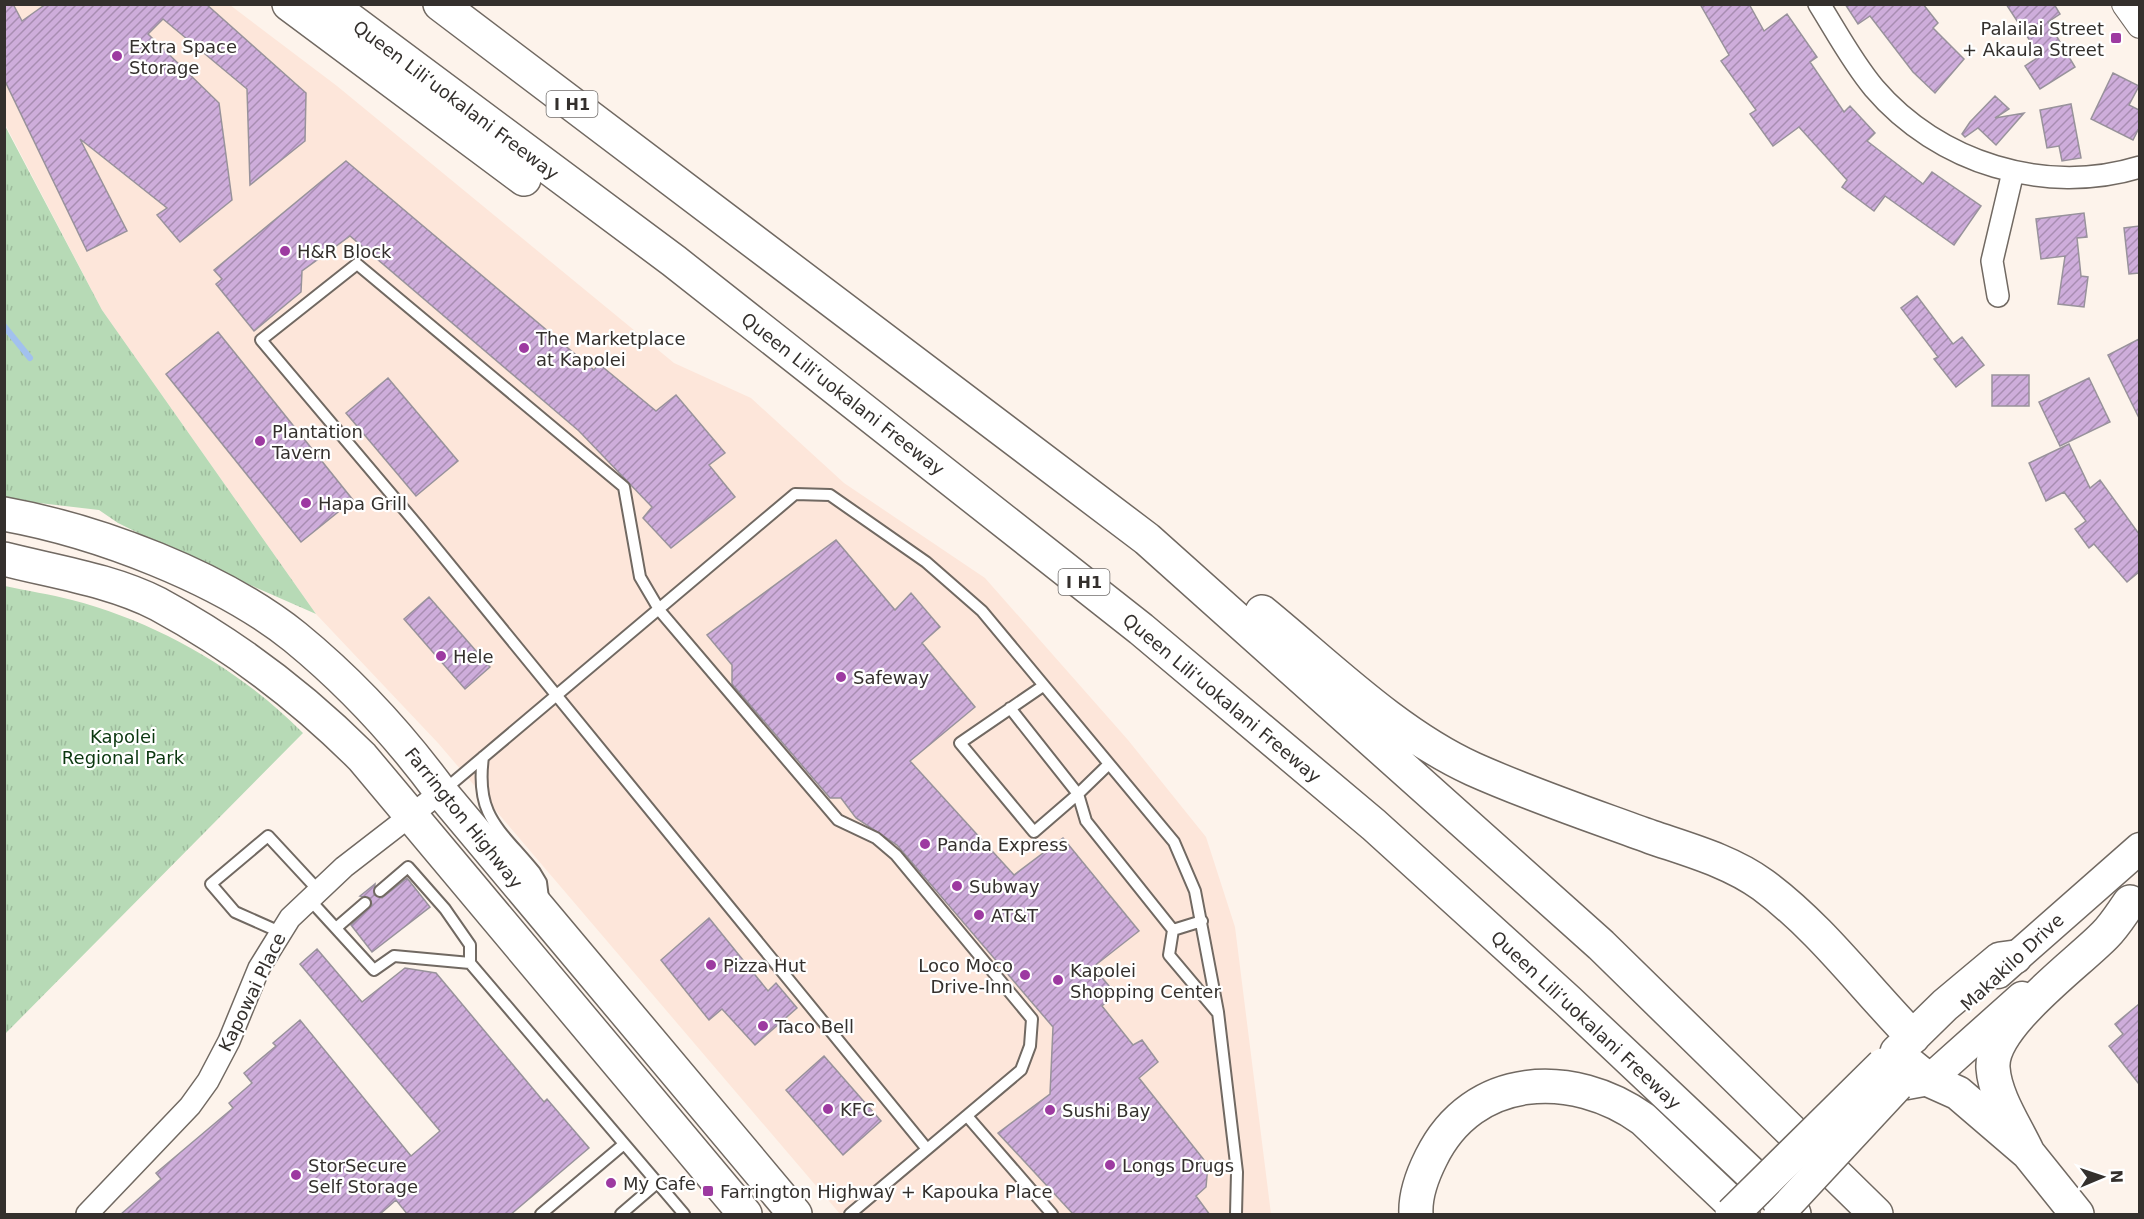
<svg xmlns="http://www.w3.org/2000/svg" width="2144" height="1219" font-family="'DejaVu Sans',sans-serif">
<defs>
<pattern id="park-tufts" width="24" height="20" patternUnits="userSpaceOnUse" patternTransform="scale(1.5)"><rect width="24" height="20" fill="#b7dab6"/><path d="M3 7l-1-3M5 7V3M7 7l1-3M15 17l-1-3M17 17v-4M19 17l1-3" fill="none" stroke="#9ebb9d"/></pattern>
<pattern id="building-hatch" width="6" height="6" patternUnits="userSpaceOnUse" patternTransform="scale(1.5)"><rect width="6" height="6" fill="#ceaddb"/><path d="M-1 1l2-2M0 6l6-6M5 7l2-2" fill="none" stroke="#a88db2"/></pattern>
</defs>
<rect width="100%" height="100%" fill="#fdf3eb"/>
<path fill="#fde6da" d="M4 5H230L337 86 674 363 751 398 844 483 985 578 1128 740 1206 837 1235 927 1271 1214H840L438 743 316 614 102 310 5 124Z"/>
<path fill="url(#park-tufts)" d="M4 124 102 310 316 614 191 559 118 523 99 510 5 499Z
M5 586C27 591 50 594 72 600 157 622 241 670 303 733L5 1034Z"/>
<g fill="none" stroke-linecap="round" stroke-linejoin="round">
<path stroke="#a2c1ee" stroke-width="6" d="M4 326 30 358"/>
</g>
<path fill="url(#building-hatch)" stroke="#98929b" stroke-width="1.5" d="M4 4H13L22 21 46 4H206L306 93 305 141 250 185 247 89 163 19 148 34 219 103 232 200 180 242 157 215 167 208 80 139 127 231 87 251 4 79Z
M1700 4H1749L1764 31 1787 14 1817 57 1810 62 1844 112 1850 106 1875 133 1867 141 1923 184 1932 172 1981 206 1954 245 1885 196 1874 211 1842 187 1847 180 1799 127 1773 146 1750 114 1756 110 1721 61 1729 55Z
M1845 4H1923L1938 23 1933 28 1964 59 1935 93 1913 72 1870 16 1858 24Z
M2006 4H2054L2060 14 2048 22 2075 67 2040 89 2025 66 2040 56Z
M2113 73 2139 86 2129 105 2139 110V128L2133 140 2091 119Z
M1995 96 2009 109 1995 118 2024 113 1996 145 1978 128 1965 137 1962 134 1970 122Z
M2071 104 2081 158 2062 161 2059 146 2047 148 2040 110Z
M346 161 594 370 599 364 656 411 676 395 725 453 709 465 735 497 671 548 643 518 652 507 579 431 350 236 302 271 301 292 254 331 216 284 222 279 214 270Z
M2084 213 2087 237 2077 238 2081 276 2088 277 2084 307 2058 304 2065 256 2041 259 2036 219Z
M2139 226V273L2129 274 2124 228Z
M1917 296 1953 344 1962 337 1984 365 1956 387 1934 359 1938 357 1901 308Z
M218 332 353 500 301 542 166 374Z
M2139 339V418L2108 355Z
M1992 375H2029V406H1992Z
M388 378 458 461 416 496 346 413Z
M2089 378 2110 422 2060 446 2039 402Z
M2069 444 2090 488 2100 480 2139 534V572L2127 582 2094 544 2089 548 2075 529 2086 521 2064 492 2046 501 2029 463Z
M836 540 895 610 911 593 940 627 922 643 975 707 910 761 1014 875 1063 838 1139 931 1093 967 1115 993 1102 1006 1133 1045 1142 1040 1158 1062 1139 1078 1208 1165 1206 1187 1196 1196 1210 1215H1074L998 1133 1050 1094 1053 1027 897 845 856 818 841 798H830L732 684V665L707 635Z
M429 597 490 667 465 689 404 619Z
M407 878 430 907 372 952 351 925 372 905 370 898 360 896 375 884 374 895 382 898Z
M709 918 768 991 776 983 797 1008 755 1045 722 1009 709 1020 661 960Z
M317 949 362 1002 405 968 436 973 544 1102 547 1099 589 1148 510 1215H408L396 1200 379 1215H120L161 1179 156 1173 233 1108 229 1103 252 1083 244 1073 276 1046 273 1043 300 1020 411 1156 440 1131 300 964Z
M2139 1004V1084L2109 1046 2123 1034 2115 1024Z
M824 1056 881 1121 843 1155 786 1090Z"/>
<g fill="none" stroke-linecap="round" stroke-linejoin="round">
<g stroke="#716962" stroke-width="14">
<path id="service" d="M1043 686 960 743 1034 832 1078 794 1086 821 1173 930
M1010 708 1078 794 1109 764
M483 757C475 817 500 829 535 872L541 882 543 898
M443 791 795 494 830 495 926 562 982 611 1174 842 1195 891 1218 1012 1237 1172 1236 1214
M380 891 408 867 445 909 470 945V963
M310 900 374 970 394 956 470 963 684 1214
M1202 921 1173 930 1169 955 1217 1012
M336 928 365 903
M280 932 235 912 211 884 268 836 319 891
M967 1116 1052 1214
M541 1214 624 1144
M621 1214 657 1183
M850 1214 1021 1070 1030 1046 1032 1019 896 855 876 838 838 820 660 611 640 577 624 487 357 264 261 340 419 527 927 1149"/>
</g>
<g stroke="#716962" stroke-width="24">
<path id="minor" d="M1819 4C1837 33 1853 63 1874 88 1938 163 2045 196 2140 167
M1998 296 1992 261 2013 172
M87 1214 190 1106 208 1081 229 1041 259 968 290 918 344 867 441 792"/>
</g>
<g stroke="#716962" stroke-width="28">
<path id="tertiary" d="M2125 4 2140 25"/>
</g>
<g stroke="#716962" stroke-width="33">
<path id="secondary" d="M1998 973 2140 848
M1907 1084 1929 1080 2022 997"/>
</g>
<g stroke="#716962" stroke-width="36">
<path id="primary" d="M4 514C98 531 220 577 295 637 350 682 399 735 441 792L795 1214
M4 559C55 572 111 580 158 604 232 644 303 698 362 757L745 1214"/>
</g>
<g stroke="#716962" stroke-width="36">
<path id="motorway" d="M289 4 524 179
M329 4 674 261 1141 629 1374 825 1568 1001 1794 1214
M440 4 1147 539 1601 945 1876 1214
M1262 612C1327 665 1396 734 1473 769 1531 795 1591 815 1651 837 1689 850 1730 861 1763 885 1820 927 1864 987 1913 1037
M1897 1052 1945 1005 2000 959 2015 957
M1908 1063 1929 1080 1958 1093 2028 1153 2077 1214
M2028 1153C2016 1127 1995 1097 1993 1068 1990 1026 2077 964 2105 935 2115 925 2122 913 2130 902
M1416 1214C1415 1196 1423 1174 1431 1158 1473 1072 1573 1069 1643 1119L1743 1214"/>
</g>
<use href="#service" stroke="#fff" stroke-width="10"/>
<use href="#minor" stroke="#fff" stroke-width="21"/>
<use href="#tertiary" stroke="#fff" stroke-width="26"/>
<use href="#secondary" stroke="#fff" stroke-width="30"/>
<use href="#primary" stroke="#fff" stroke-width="33"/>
<use href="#motorway" stroke="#fff" stroke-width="33"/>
<g stroke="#716962" stroke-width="33" stroke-linecap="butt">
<path id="secondary-bridge" d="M1779 1214 1898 1086"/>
</g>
<g stroke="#716962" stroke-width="36" stroke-linecap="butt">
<path id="motorway-bridge" d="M1732 1214 1883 1065"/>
</g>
<use href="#secondary-bridge" stroke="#fff" stroke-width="30"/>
<use href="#motorway-bridge" stroke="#fff" stroke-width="33"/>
</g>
<g fill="#9d3aa1" stroke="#fff" stroke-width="2">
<rect x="2110" y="32" width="12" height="12" rx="3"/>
<circle cx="117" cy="56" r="6"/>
<circle cx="285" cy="251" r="6"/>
<circle cx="524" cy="348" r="6"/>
<circle cx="260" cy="441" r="6"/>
<circle cx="306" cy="503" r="6"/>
<circle cx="441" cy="656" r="6"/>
<circle cx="841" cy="677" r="6"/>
<circle cx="925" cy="844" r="6"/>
<circle cx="957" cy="886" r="6"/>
<circle cx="979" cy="915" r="6"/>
<circle cx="711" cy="965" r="6"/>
<circle cx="1025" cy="975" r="6"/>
<circle cx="1058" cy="980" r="6"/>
<circle cx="763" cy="1026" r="6"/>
<circle cx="828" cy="1109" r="6"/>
<circle cx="1050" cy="1110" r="6"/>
<circle cx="1110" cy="1165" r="6"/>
<circle cx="296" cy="1175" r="6"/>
<circle cx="611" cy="1183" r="6"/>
<rect x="702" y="1185" width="12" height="12" rx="3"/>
</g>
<g text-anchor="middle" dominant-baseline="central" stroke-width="4.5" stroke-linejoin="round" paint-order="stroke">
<g fill="#fff" stroke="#716e6c" stroke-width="1.5">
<rect x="546.5" y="91" width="51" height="26" rx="4.5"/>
<rect x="1058.5" y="569" width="51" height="26" rx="4.5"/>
</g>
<g font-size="16" font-weight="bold" fill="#34302d">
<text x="572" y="104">I H1</text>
<text x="1084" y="582">I H1</text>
</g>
<g font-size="18" fill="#34302d" stroke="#fff" text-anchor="start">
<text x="2104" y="28" text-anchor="end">Palailai Street<tspan x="2104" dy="21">+ Akaula Street</tspan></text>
<text x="129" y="46">Extra Space<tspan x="129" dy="21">Storage</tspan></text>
<text x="297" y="251">H&amp;R Block</text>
<text x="536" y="338">The Marketplace<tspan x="536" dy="21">at Kapolei</tspan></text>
<text x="272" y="431">Plantation<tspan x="272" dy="21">Tavern</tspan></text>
<text x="318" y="503">Hapa Grill</text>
<text x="453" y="656">Hele</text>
<text x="853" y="677">Safeway</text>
<text x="937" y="844">Panda Express</text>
<text x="969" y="886">Subway</text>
<text x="991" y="915">AT&amp;T</text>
<text x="723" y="965">Pizza Hut</text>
<text x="1013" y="965" text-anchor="end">Loco Moco<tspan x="1013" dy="21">Drive-Inn</tspan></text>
<text x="1070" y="970">Kapolei<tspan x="1070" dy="21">Shopping Center</tspan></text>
<text x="775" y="1026">Taco Bell</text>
<text x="840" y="1109">KFC</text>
<text x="1062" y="1110">Sushi Bay</text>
<text x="308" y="1165">StorSecure<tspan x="308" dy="21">Self Storage</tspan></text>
<text x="1122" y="1165">Longs Drugs</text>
<text x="623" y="1183">My Cafe</text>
<text x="720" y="1191">Farrington Highway + Kapouka Place</text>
</g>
<g font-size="18" fill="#34302d" stroke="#fff">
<text transform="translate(456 100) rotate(37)">Queen Liliʻuokalani Freeway</text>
<text transform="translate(843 394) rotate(38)">Queen Liliʻuokalani Freeway</text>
<text transform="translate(1222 698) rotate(40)">Queen Liliʻuokalani Freeway</text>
<text transform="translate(464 818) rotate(51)">Farrington Highway</text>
<text transform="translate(2012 962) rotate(-43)">Makakilo Drive</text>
<text transform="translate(252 992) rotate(-64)">Kapowai Place</text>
<text transform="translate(1586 1020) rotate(43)">Queen Liliʻuokalani Freeway</text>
</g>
<g font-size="18" fill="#0b370f" stroke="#fff">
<text x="123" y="736">Kapolei<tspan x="123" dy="21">Regional Park</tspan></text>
</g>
</g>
<rect width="2144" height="1219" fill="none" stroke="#34302d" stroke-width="12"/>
<g transform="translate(2102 1177) rotate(88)" stroke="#ffffff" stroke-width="4.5" paint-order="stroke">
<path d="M0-4.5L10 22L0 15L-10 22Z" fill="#34302d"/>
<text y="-9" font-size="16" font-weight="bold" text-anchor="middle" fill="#34302d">N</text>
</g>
</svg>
